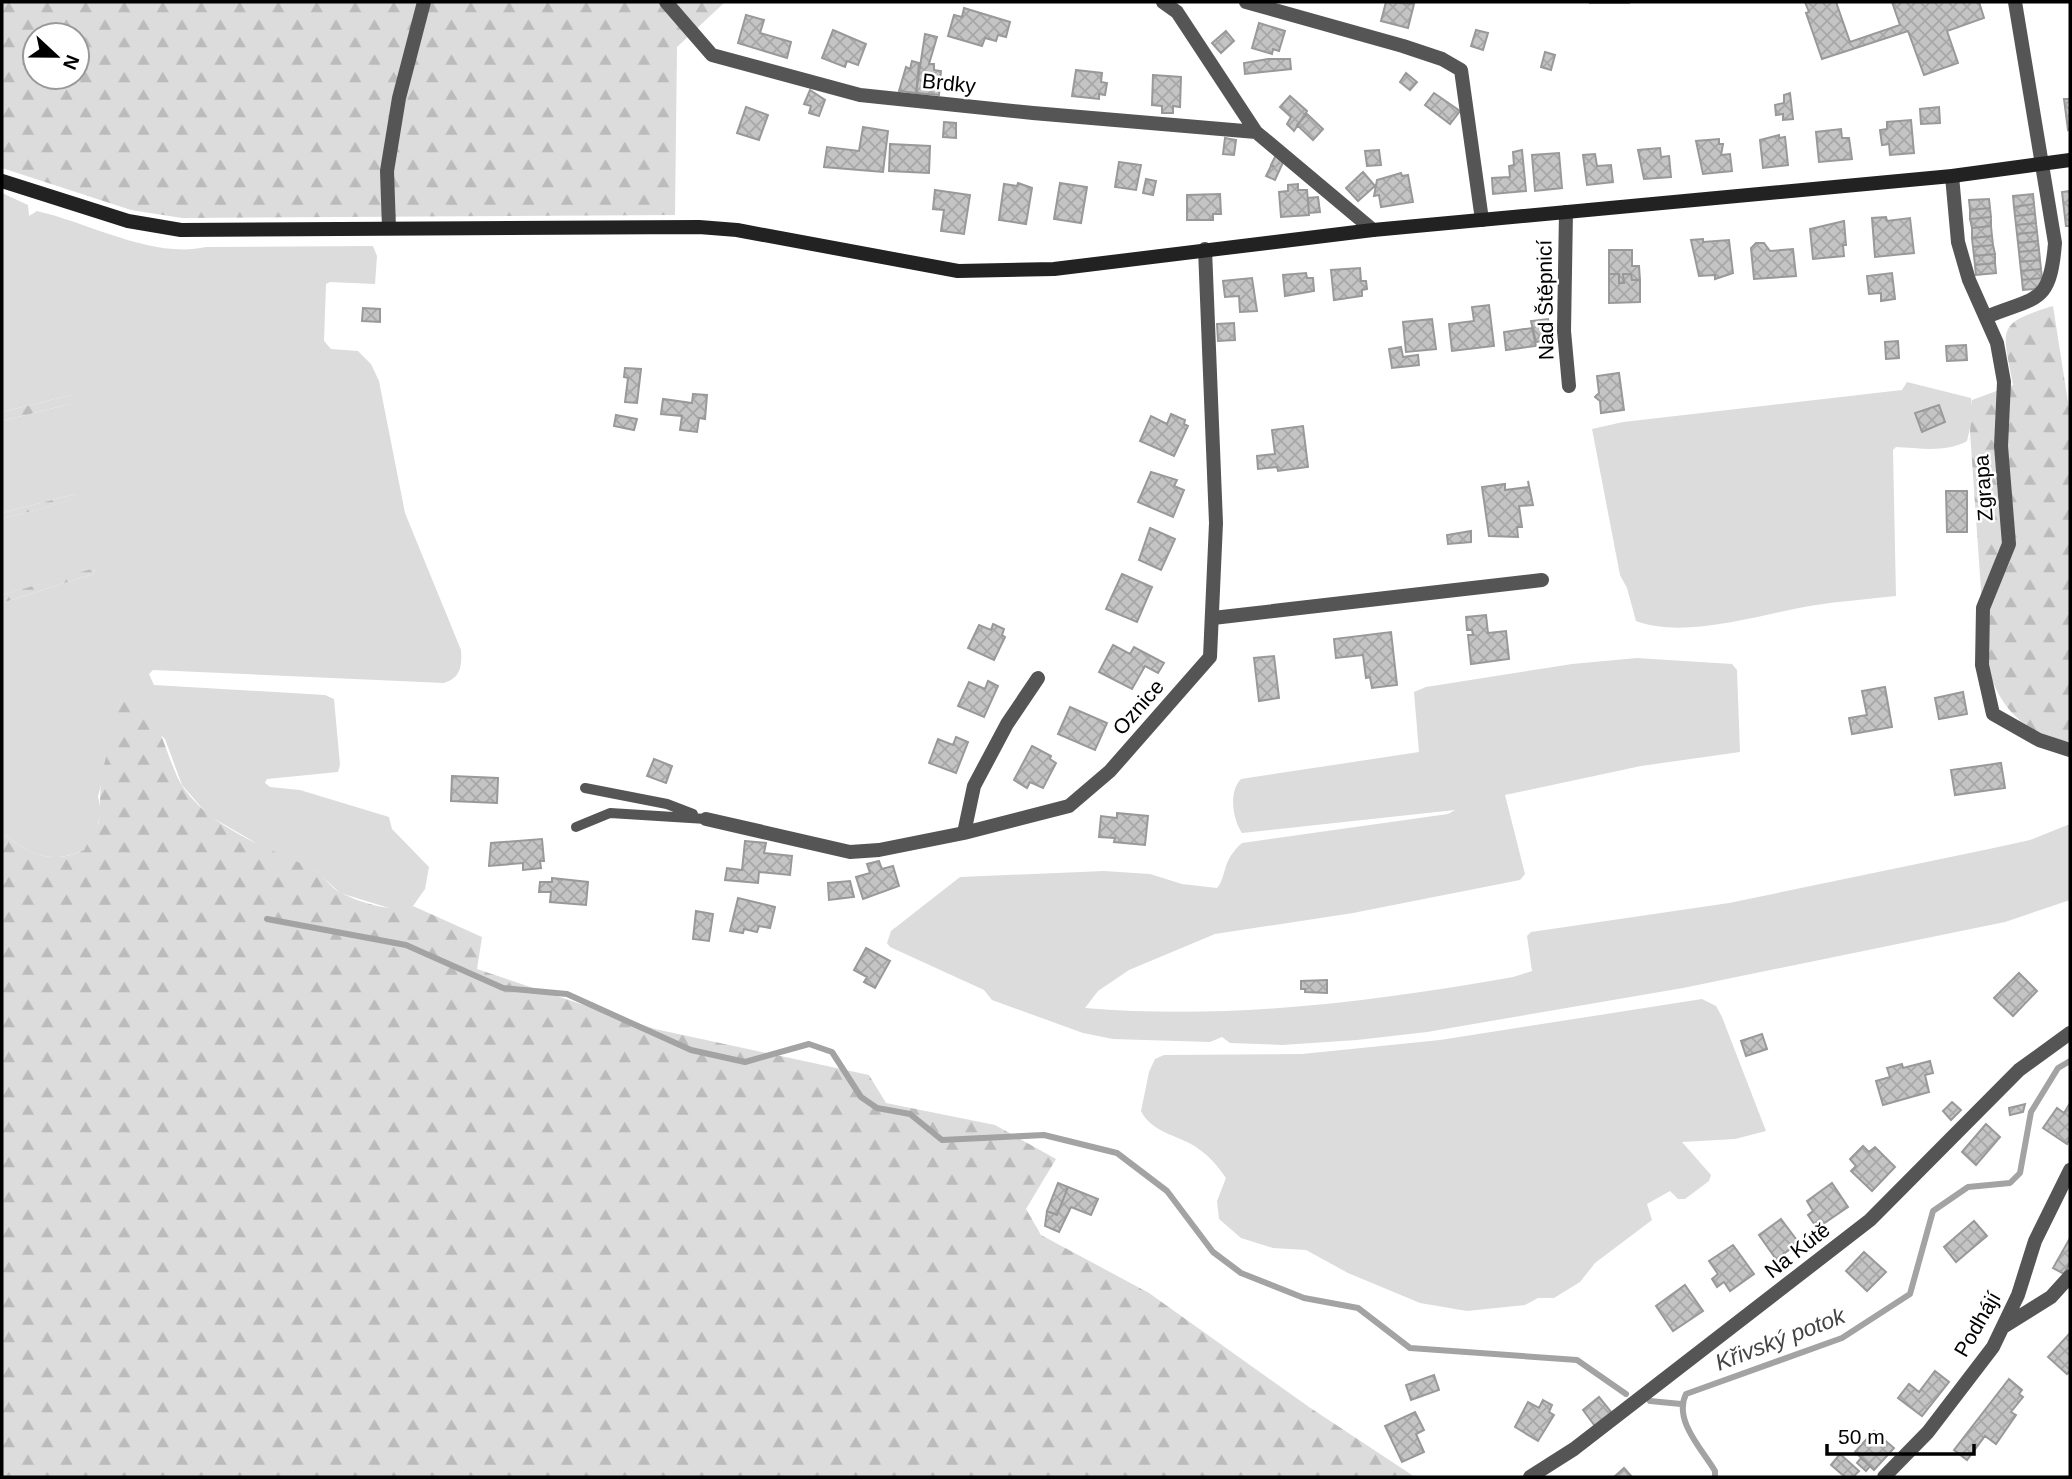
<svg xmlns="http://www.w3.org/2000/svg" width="2072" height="1479" font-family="Arial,sans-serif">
<defs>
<pattern id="forest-firs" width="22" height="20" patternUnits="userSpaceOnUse" patternTransform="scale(1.75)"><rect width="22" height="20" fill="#dcdcdc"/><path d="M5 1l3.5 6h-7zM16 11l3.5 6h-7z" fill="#bbb"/></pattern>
<pattern id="building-cross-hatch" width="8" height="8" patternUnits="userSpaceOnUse" patternTransform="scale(1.75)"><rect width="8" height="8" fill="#c4c4c4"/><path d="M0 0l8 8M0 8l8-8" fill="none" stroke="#a7a7a7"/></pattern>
</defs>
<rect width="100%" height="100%" fill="#fff"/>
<path fill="#dcdcdc" d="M2 193 28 205 29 216 37 211C90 223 152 259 206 247L373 246 377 256 375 284 330 282 326 284 324 341 331 349 358 351 371 364 379 381 405 513 461 650C462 666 461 678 444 683L153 670 149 674 154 685 325 695 334 699 340 765 338 772 267 779 265 783 270 787 300 790 389 817 392 829 429 867 425 889 413 906 399 911 340 893 316 871 261 846 208 815 182 785 165 739 121 699 98 797C104 817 96 833 84 850 50 865 29 855 2 832V603L93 574 95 569 2 595V519L79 498 75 494 2 513V421L70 404 71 395 2 412Z
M1907 382 1971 398 1973 415 1967 441C1946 453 1919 448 1896 447L1893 450 1896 596C1870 599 1842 601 1816 605 1764 613 1686 640 1636 621L1627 588 1620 575 1592 429 1623 422 1902 390Z
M1637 658 1732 664 1737 670 1740 752 1641 766 1505 795 1525 874 1520 880 1353 913 1215 934 1129 970 1098 991 1085 1008C1228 1020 1372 1002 1513 977L1532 971 1527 936 1531 932 1729 903 1989 849 2030 840 2070 824V900L2005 922 1683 988 1427 1032 1357 1040 1282 1045 1230 1043 1222 1037 1210 1042 1113 1039 1083 1033 992 1000 984 990 890 947 887 943 891 931 960 877 1104 871 1150 874 1182 884 1217 888C1227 877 1221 861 1242 843L1448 814 1455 810 1242 833C1233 820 1228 792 1241 779L1419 752 1414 692 1426 687 1572 664Z
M1702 999 1716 1006 1722 1017 1766 1131 1735 1139 1682 1142 1711 1175 1709 1181 1685 1199H1678L1670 1191 1647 1204 1652 1220 1595 1263 1580 1282 1554 1298H1538L1525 1305 1467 1311 1420 1303 1348 1273 1306 1250 1273 1248 1241 1238 1219 1219 1217 1201 1226 1178C1217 1165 1209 1156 1196 1147 1177 1135 1151 1132 1141 1111L1149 1072 1155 1059 1164 1055 1302 1054 1440 1040Z"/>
<path fill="url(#forest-firs)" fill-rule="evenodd" d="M2 2H725L677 47 675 215 182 218 131 210 2 168ZM35 35H77V77H35Z
M2053 306 2070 415V742C2023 734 1998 707 1986 661L1970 432 1972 400 2013 385C2003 329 1994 324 2053 306Z
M71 395 75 400 70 404 2 421V412Z
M75 494 80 498 2 519V513Z
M95 568 93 574 2 603V595Z
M125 693C160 703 166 762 183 787 213 830 267 847 313 869 324 875 330 888 341 893 361 903 393 913 413 906L482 937 477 969 655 1029 869 1075 886 1103 995 1125 1056 1159 1026 1209 1041 1235 1149 1293 1309 1407 1415 1477H2V832C29 855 51 865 84 850L99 822 101 777 121 698Z"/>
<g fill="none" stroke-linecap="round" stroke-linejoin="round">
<path stroke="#a3a3a3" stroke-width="6" d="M267 919 406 945 503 988 567 994 691 1050 745 1062 809 1044 832 1052 861 1097 877 1108 910 1114 942 1140 1044 1135 1117 1153 1167 1191 1213 1252 1241 1273 1304 1298 1358 1308 1410 1348 1577 1360 1626 1394
M1650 1401 1681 1404
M1715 1477V1471C1702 1449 1673 1420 1686 1394L1842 1338 1910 1294 1933 1211 1968 1187 2010 1183 2020 1173 2031 1112 2058 1068 2070 1061"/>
</g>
<path fill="url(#building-cross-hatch)" stroke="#999" stroke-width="2" d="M1386 2 1414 4 1408 28 1381 21Z
M1590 2H1629V3H1590Z
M1805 2H1836L1850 42 1900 25 1892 2H1979L1984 18 1947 31 1958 63 1924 75 1908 31 1822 59 1806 13 1809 12Z
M964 8 1010 22 1006 37 998 35 996 41 985 38 982 46 948 36 954 15 962 17Z
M746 15 764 20 760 33 791 42 787 58 738 43Z
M1259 23 1285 31 1279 51 1273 49 1272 54 1252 48Z
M833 30 866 44 858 65 847 61 845 67 822 58Z
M1476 30 1488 33 1483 50 1471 46Z
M1226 31 1234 41 1221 53 1212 43Z
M925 34 937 37 929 64H934V70L941 71 939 95 916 93Z
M1545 52 1555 55 1551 70 1541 67Z
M1268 59H1290L1291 69 1245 74 1244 63Z
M912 61 919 63 916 93 899 91 906 67 910 69Z
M1076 70 1102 73 1101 82 1107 83 1105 95 1099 94V99L1072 96Z
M1406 73 1417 82 1410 90 1400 82Z
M1153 75 1181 77 1180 107 1173 106V113H1162V106L1152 105Z
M810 90 825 100 819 116 809 113 811 106 804 104Z
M1434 93 1460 111 1450 124 1425 105Z
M1790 93 1793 119 1783 120V114L1776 115 1775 105 1784 103V95Z
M1290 96 1307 111 1294 131 1287 124 1291 117 1280 107Z
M2064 99H2070V129L2068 130Z
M746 107 768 115 759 140 737 133Z
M1939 107 1940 123 1921 124 1920 109Z
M1307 114 1323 129 1313 140 1297 125Z
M1911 120 1914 153 1890 155 1889 144 1882 145 1880 130 1887 129V122Z
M944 122 956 123V138L943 137Z
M863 127 888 131 883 172 824 167 827 147 859 151Z
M1841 129 1842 138H1849L1852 159 1819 162 1816 132Z
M1779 135V138L1785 137 1788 165 1763 168 1760 140Z
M1225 138 1236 140 1234 155 1223 154Z
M1719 139V144H1723L1721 155 1730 154 1732 171 1703 174 1696 141Z
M890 144 930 146 929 173 889 171Z
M1660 148 1661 157 1669 156 1671 177 1644 179 1638 150Z
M1379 150 1381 165 1367 166 1365 151Z
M1522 150 1526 191 1493 194 1492 178 1510 177 1509 166 1514 165 1513 152Z
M1559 153 1562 188 1535 191 1532 155Z
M1595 154 1597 166 1611 165 1613 182 1587 185 1583 155Z
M1276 155 1285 158 1275 180 1266 176 1271 166H1274L1271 165Z
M1119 162 1141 165 1136 190 1115 187Z
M1363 172 1375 186 1358 201 1346 188Z
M1401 173 1402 176 1408 175 1413 202 1381 207 1379 195 1374 196 1377 180Z
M1146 179 1156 181 1153 195 1143 193Z
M1018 183 1032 188 1026 224 999 220 1004 184 1017 186Z
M1060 183 1087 187 1081 223 1054 219Z
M1298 184V190H1307L1309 215 1281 217 1279 192 1288 191V185Z
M935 190 970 195 964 234 941 231 944 210 933 209Z
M2070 191V226H2066L2062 192Z
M1220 194 1221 214H1213V220H1187V195Z
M2033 194 2034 204 2014 207 2013 196Z
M1318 197 1320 212 1309 213 1308 198Z
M1989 199 1990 208 1970 210 1969 200Z
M2034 204 2035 214 2015 216 2014 207Z
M1990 208 1991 217 1970 219V210Z
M2035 214 2036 223 2016 225 2015 216Z
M1886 217 1887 221 1910 218 1914 253 1875 257 1872 218Z
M1991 217V226L1972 228 1970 219Z
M1844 221 1846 245H1843L1844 256 1813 259 1810 229Z
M2036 223 2037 232 2017 234 2016 225Z
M1991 226 1992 236 1972 238V228Z
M2037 232 2038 241 2018 243 2017 234Z
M1992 236 1993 245 1973 247 1972 238Z
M1703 239V242L1729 240 1733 273 1715 279V275L1699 276 1691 240Z
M2038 241 2039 250 2019 252 2018 243Z
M1756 243H1764L1770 251 1793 249 1796 276 1754 279 1751 248Z
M1993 245 1995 254 1974 256 1973 247Z
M1609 250H1632V266H1639L1640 280H1632L1631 274H1623L1624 283H1619V274H1609Z
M2039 250 2040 260 2020 262 2019 252Z
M1995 254V263L1975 265 1974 256Z
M2040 260 2041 269 2021 271 2020 262Z
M1995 263 1996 273 1976 275 1975 265Z
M1360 268 1361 281H1366L1367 289 1362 290V296L1334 300 1331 270Z
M2041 269 2042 278 2022 280 2021 271Z
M1306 273 1307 278H1313L1314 291 1285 296 1283 275Z
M1892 273 1895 299 1881 301V293L1869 294 1867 276Z
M1609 274H1619V283H1624L1623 274H1631L1632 280H1640V302L1609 303Z
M1252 278 1257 311 1240 312 1239 296 1225 297 1223 281Z
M2042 278 2043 288 2023 290 2022 280Z
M1489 305 1494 346 1452 351 1449 324 1474 321 1472 307Z
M363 308 380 309V322L362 321Z
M1432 319 1436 349 1406 352 1403 322Z
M1548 319 1550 339 1536 342 1531 321Z
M1234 323 1235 340 1218 341 1217 324Z
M1532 328 1536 346 1506 350 1504 332Z
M1898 341 1899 358 1886 359 1885 342Z
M1966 345 1967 360 1947 361 1946 346Z
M1401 347 1403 357 1418 355 1419 365 1392 368 1389 349Z
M625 368 641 369 637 403 625 402 628 378 624 377Z
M1619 373 1624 410 1601 413 1600 401 1595 397 1599 393 1597 376Z
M693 394 707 395 705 419 699 418 697 432 680 430 682 416 661 414 663 399 692 403Z
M1939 405 1945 422 1922 432 1915 413Z
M1171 414 1185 420 1184 424 1188 426 1174 456 1140 441 1151 416 1167 424Z
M616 415 637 419 634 430 614 426Z
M1303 426 1308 467 1278 471 1277 467 1258 469 1257 456 1275 454 1272 430Z
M1151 472 1177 480 1174 486 1184 490 1173 517 1138 502Z
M1528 481 1533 505 1519 506 1522 527H1517L1518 537 1489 536 1482 487 1505 484V490L1529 487Z
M1946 491H1967V532H1947Z
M1150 528 1175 539 1161 570 1139 560Z
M1471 531V542L1448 544 1447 535Z
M1122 574 1152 587 1137 622 1106 609Z
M1486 615 1488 633 1506 631 1509 659 1471 664 1468 635H1473L1472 630H1467L1466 617Z
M993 624 1004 629 1002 635 1005 637 994 660 968 648 979 625 991 630Z
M1391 632 1397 685 1372 688 1370 677 1366 678 1363 655 1336 658 1334 639Z
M1113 645 1130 654 1134 647 1164 663 1158 673 1145 666 1132 689 1099 672Z
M1274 656 1279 698 1259 701 1254 658Z
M988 681 998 686 984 717 958 706 969 682 985 689Z
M1885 687 1892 727 1852 734 1849 718 1867 715 1862 691Z
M1963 692 1967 714 1939 719 1935 698Z
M1070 707 1107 723 1095 750 1058 734Z
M956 737 968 742 956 773 929 763 938 739 953 745Z
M1032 746 1051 756 1050 759 1056 763 1043 788 1030 782 1027 788 1014 780Z
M654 759 672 766 666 783 647 776Z
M2001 763 2005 788 1955 795 1951 770Z
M452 776 498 778 497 803 451 801Z
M1117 813 1148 816 1145 845 1114 842 1115 838 1099 837 1101 816 1117 818Z
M542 839 544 861H540L541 868 523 870V863L489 866 491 843Z
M745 841 766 843 764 853 792 856 790 875 759 872 758 883 725 880 727 868 742 870Z
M879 861 882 869 893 866 899 886 863 899 856 877 870 873 867 864Z
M552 878 588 882 586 905 550 902 551 892H539L540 882H552Z
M850 881 854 897 829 900 828 883Z
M738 898 775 907 770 928 759 926 757 932 744 929 743 933 730 931Z
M696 911 713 914 709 941 693 939Z
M866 948 890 961 875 988 864 982 867 977 854 970Z
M2019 973 2037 991 2013 1016 1994 998Z
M1327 980V993L1305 992V989H1301V981Z
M1762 1034 1767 1049 1746 1056 1741 1041Z
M1930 1061 1933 1073 1925 1075 1929 1092 1883 1105 1876 1081 1890 1077 1887 1068 1902 1064 1903 1068Z
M1952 1102 1961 1110 1951 1120 1943 1111Z
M2070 1103V1138L2067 1144 2043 1128 2057 1108 2064 1113Z
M2025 1104 2023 1112 2010 1115 2009 1108Z
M1986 1124 2000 1137 1976 1165 1962 1152Z
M1863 1146 1869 1152 1875 1147 1895 1167 1872 1191 1851 1171 1856 1166 1850 1159Z
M1058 1183 1068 1187 1057 1215 1047 1211Z
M1832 1183 1848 1207 1817 1228 1808 1215 1813 1211 1807 1201Z
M1068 1187 1098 1199 1091 1215 1071 1207 1059 1232 1045 1226 1047 1211 1057 1215Z
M1781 1219 1799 1243 1776 1259 1759 1235Z
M1974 1221 1987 1236 1956 1262 1944 1247Z
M2070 1238V1263L2064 1274 2053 1268Z
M1733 1245 1754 1274 1730 1291 1724 1282 1717 1287 1712 1279 1718 1274 1709 1261Z
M1864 1252 1886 1272 1867 1291 1846 1271Z
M1685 1285 1703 1311 1673 1331 1656 1306Z
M2070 1333V1371L2067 1374 2048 1357Z
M1935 1371 1949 1382 1922 1416 1898 1398 1909 1384 1919 1392Z
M1434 1375 1439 1390 1411 1400 1406 1385Z
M2009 1379 2022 1390 2019 1394 2023 1397 2011 1412 2016 1415 1996 1444 1985 1436 1967 1460 1954 1450Z
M1599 1397 1612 1413 1595 1426 1583 1410Z
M1543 1400 1552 1405 1549 1412 1554 1415 1538 1441 1515 1427 1528 1402 1539 1408Z
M1415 1412 1424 1430 1416 1434 1424 1452 1402 1462 1385 1426Z
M1874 1431 1894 1448 1874 1470 1855 1452Z
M1840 1454 1859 1471 1853 1477H1845L1831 1465Z
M1861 1458 1870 1466 1866 1471 1857 1463Z
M1624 1468 1632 1477H1614Z"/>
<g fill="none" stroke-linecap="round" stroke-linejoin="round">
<path stroke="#555" stroke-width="10" d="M585 788 667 804 693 814
M576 827 610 813 706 819"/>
<path stroke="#555" stroke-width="14" d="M666 2 712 55 860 95 1033 113 1256 132
M1163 2 1177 12 1256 132 1373 230
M1246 2 1403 46 1442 59 1461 70 1482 220
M1952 176 1958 242 1969 280 1997 343 2004 382 2001 446 2009 544 1983 608 1982 665 1993 714 2039 740 2070 750
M1566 212 1564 331 1569 386
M389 228 387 171 399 98 424 2
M1986 317C2037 296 2050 305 2055 243L2015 2
M1213 618 1542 580
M706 819 850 852 879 850 964 833 1069 806 1110 771 1210 657 1216 523 1205 249
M964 833 974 786 1007 724 1038 678
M2003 1327 2051 1297 2070 1276
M1530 1477 1574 1449 1870 1220 2019 1070 2070 1033
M1884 1477 1928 1432 1993 1347 2018 1295 2035 1241 2070 1170"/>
<path stroke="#222" stroke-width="14" d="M2 181 128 221 181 230 699 227 737 230 958 271 1054 269 1373 230 1952 176 2070 160"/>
</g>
<g text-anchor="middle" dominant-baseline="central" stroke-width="5" stroke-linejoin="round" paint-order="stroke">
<g font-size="21" fill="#000" stroke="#fff">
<text transform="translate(949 83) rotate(6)">Brdky</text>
<text transform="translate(1545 300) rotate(-91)">Nad Štěpnicí</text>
<text transform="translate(1983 488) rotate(-94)">Zgrapa</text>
<text transform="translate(1138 707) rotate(-49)">Oznice</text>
<text transform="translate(1797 1250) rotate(-38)">Na Kútě</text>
<text transform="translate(1977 1324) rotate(-60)">Podhájí</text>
</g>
<g font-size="23" font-style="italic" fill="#444" stroke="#fff">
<text transform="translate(1780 1339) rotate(-21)">Křivský potok</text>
</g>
</g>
<rect width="2072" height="1479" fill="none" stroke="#000000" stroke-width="7"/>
<g transform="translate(56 56) rotate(112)"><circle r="33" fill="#ffffff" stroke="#999999" stroke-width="2"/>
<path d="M0-5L12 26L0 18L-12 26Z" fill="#000000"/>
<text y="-10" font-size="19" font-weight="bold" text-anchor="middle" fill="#000000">N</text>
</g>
<path d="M1827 1444v10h147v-10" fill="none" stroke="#000000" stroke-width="3.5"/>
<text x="1838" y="1444" font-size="21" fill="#000000" stroke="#ffffff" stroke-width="5" paint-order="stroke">50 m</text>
</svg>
